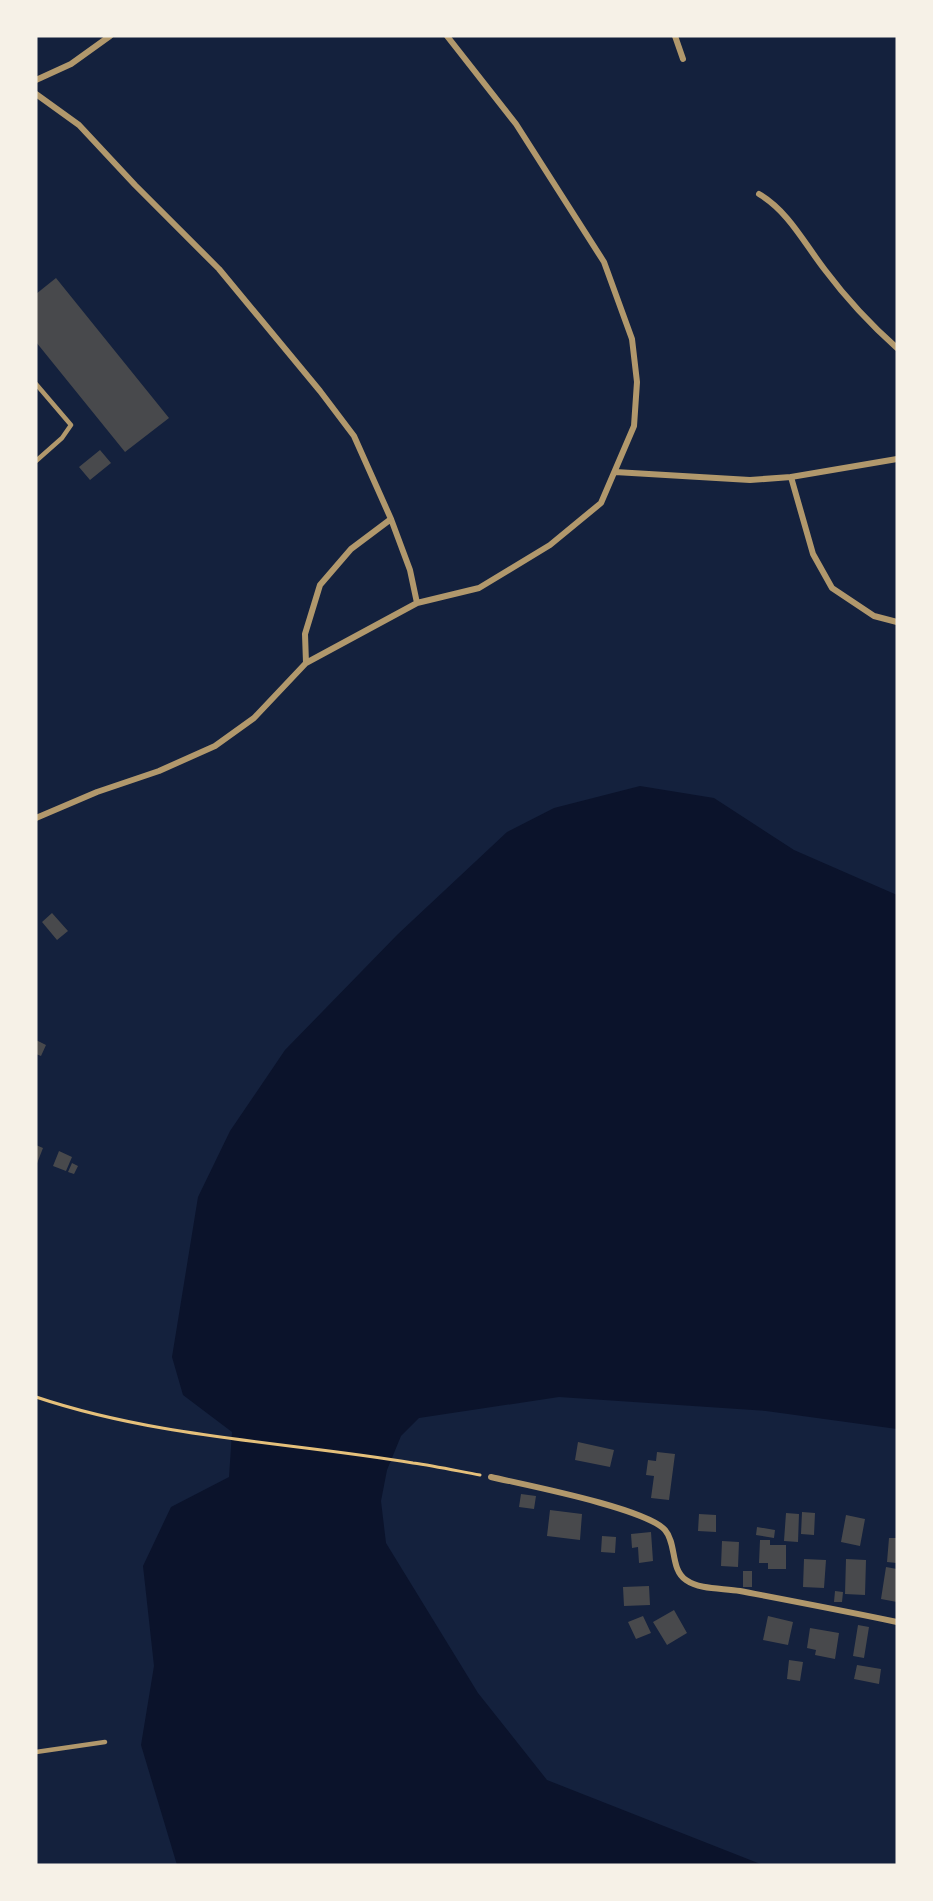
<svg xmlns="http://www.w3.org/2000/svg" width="933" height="1901" font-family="'PT Sans',sans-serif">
<rect width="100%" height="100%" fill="#14213d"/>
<path fill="#0b132b" d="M640 786 714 798 794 850 897 895V1429L766 1411 559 1397 419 1418 401 1436 387 1470 381 1501 386 1543 478 1693 547 1780 763 1865H177L141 1745 154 1666 143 1566 171 1507 229 1477 232 1432 183 1395 172 1357 198 1197 230 1131 285 1050 398 934 507 832 554 808Z"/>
<path fill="#48494c" d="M56 278 169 418 125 452 36 342V294Z
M100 450 111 463 90 480 79 467Z
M52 913 68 931 57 940 42 922Z
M36 1040 46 1045 41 1056 36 1054Z
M36 1145 43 1148 36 1166Z
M59 1151 72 1157 66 1171 53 1166Z
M72 1163 78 1166 74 1174 68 1172Z
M578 1442 614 1450 610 1467 575 1460Z
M657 1452 675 1454 669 1500 651 1498 654 1476 646 1475 648 1460 656 1461Z
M521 1494 536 1496 534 1509 519 1507Z
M550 1510 582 1514 580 1540 547 1536Z
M802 1512 815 1513 814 1535 801 1534Z
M786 1513 799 1514 798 1542 784 1541Z
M699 1514 716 1515V1532L698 1531Z
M846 1515 865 1519 860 1546 841 1542Z
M757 1527 775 1530 774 1538 756 1535Z
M651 1532 653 1561 639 1563 638 1547 632 1548 631 1534Z
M602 1536 616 1537 615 1553 601 1552Z
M889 1538H897V1563L887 1562Z
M760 1540H770V1545H786V1569H768V1563H759Z
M722 1541 739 1542 738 1567 721 1566Z
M804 1559 826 1560 824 1588 803 1587Z
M846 1559 866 1560 865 1595 845 1594Z
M886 1567 897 1569V1602L881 1599Z
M743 1571H752V1587H743Z
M649 1586 650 1605 624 1606 623 1587Z
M835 1591 843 1592 842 1602H834Z
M674 1610 687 1633 667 1645 653 1622Z
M643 1616 651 1633 636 1639 628 1622Z
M768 1616 793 1622 788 1645 763 1640Z
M858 1625 869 1627 864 1658 853 1656Z
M810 1628 839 1633 835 1659 815 1655 816 1650 807 1648Z
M789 1660 803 1662 800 1681 787 1679Z
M857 1665 881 1669 879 1684 854 1679Z"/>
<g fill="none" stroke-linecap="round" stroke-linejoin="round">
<path stroke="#e5c07b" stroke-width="3" d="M36 1397C158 1438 287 1442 413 1463 435 1466 458 1471 480 1475"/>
<path stroke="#b1986c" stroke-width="4.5" d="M36 384 71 425 62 438 36 461
M36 1752 105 1742"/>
<path stroke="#b1986c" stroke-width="6" d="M675 36 683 59
M36 80 71 64 110 36
M36 94 79 125 135 185 219 269 320 391 354 436 391 519 410 570 417 603
M759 194C789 212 804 243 825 270 846 298 870 324 897 348
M615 472 750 480 791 477 897 459
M791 477 813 554 832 588 874 616 897 622
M306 663 305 634 320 585 351 549 391 519
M36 818 97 792 159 771 215 746 254 718 306 663 417 603 479 588 550 545 601 503 634 426 637 382 632 339 604 262 516 124 447 36
M491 1477C525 1485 645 1508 665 1530 677 1544 670 1569 686 1580 700 1590 723 1588 740 1591 792 1601 845 1611 897 1622"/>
</g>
<rect width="933" height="1901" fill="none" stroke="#f6f1e7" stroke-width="75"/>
</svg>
